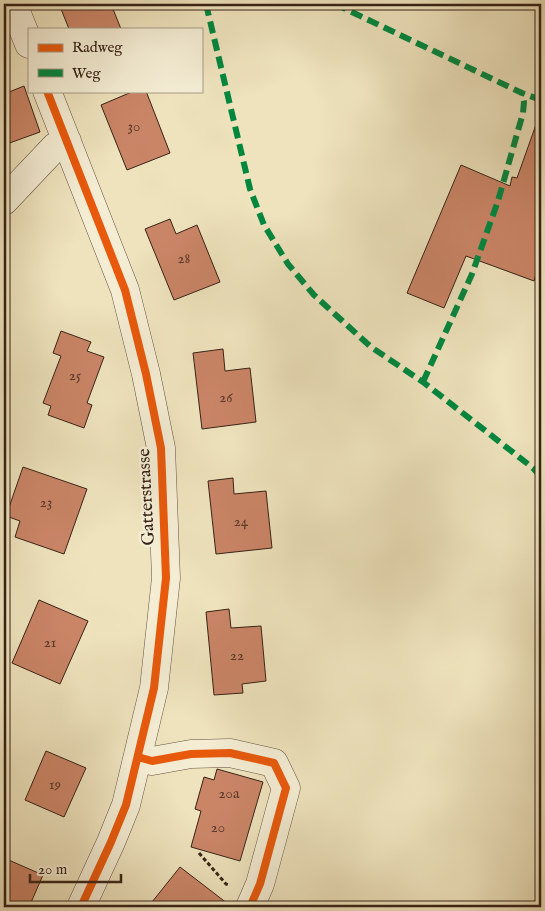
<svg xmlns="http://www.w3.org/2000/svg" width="545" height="911" font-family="'IM FELL English',serif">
<rect width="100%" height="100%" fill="#eee3bd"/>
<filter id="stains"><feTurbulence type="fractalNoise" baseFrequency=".004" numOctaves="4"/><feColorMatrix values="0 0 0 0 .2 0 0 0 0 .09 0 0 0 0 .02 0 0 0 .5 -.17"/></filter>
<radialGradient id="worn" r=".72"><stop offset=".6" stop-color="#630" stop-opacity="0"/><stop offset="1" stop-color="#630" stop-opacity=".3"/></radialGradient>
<path fill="#ca8567" stroke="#372216" d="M59 4H111L121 29H69Z
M24 86 40 132 4 145V94Z
M134 91H146L170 153 127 170 101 105Z
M538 119 541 120V258L534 281 466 256 444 308 407 293 461 165 510 186 512 177 517 178Z
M170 219 176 234 197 225 220 282 174 300 145 229Z
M61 331 91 342 87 351 104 357 87 403 92 405 84 428 48 415 51 406 43 403 61 356 53 353Z
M223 349 225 371 250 368 256 422 202 429 193 353Z
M23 467 87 489 64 554 15 537 20 521 6 516Z
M233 478 234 494 266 491 272 548 216 554 208 481Z
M39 600 88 621 60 684 12 663Z
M229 609 231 628 261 626 266 681 242 684 243 693 214 695 206 612Z
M46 751 86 768 64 817 25 800Z
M217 769 263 782 240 861 191 847 201 811 195 809 204 777 214 780Z
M4 858 43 875 29 907H4Z
M180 867 232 907H148Z"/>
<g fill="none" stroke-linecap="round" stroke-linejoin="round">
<g stroke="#655240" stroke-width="29">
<path id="minor" d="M13 4 29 44
M47 91 125 290 146 374 161 448 166 578 154 688 126 805 111 842 81 907
M4 201 55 147 67 141
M138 757 152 761 191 754 230 753 274 763 286 788 260 884 250 907"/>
</g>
<path stroke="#372216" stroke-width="3" stroke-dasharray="4 2.5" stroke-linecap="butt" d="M199 853 226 884 229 885"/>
<use href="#minor" stroke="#f4edd4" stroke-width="28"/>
<path stroke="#00873e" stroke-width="6" stroke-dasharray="12 6" stroke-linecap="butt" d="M206 4 250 189 264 225 288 264 314 295 371 347 423 382 533 468 541 477
M335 4 522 93 541 100
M423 382 472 274 498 201 523 113 524 102 522 93"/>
<g stroke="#f4edd4" stroke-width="11">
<path id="cycleway" d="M47 91 125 290 146 374 161 448 166 578 154 688 126 805 111 842 81 907
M138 757 152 761 191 754 230 753 274 763 286 788 260 884 250 907"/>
</g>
<use href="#cycleway" stroke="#e8590c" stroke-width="8"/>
</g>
<g text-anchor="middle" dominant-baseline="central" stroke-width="5" stroke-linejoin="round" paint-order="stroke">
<g font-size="15" fill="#5c3b2a">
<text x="134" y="126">30</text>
<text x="184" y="258">28</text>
<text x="75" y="375">25</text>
<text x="226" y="397">26</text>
<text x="46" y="502">23</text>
<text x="241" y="521">24</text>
<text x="50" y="642">21</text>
<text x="237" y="655">22</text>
<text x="55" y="784">19</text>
<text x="229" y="793">20a</text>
<text x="218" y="827">20</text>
</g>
<g font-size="18" fill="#372216" stroke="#f4edd4">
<text transform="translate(147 497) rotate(-93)">Gatterstrasse</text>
</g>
</g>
<rect width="545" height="911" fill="none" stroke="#eee3bd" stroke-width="20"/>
<rect x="5" y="5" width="535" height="901" fill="none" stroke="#372216" stroke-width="2.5"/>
<rect x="10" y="10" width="525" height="891" fill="none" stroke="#372216"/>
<rect x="28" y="28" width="175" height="65" fill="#f4edd4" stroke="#a89c88"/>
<rect x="38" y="44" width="25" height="8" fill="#e8590c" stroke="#a89c88"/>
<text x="72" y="52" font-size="15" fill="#372216">Radweg</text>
<rect x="38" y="69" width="25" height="8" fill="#00873e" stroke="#a89c88"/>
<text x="72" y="78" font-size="15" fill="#372216">Weg</text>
<path d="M30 874v8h91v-8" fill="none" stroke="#372216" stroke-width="2.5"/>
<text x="38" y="874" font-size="15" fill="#372216" stroke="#f4edd4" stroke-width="4" paint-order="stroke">20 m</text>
<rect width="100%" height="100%" filter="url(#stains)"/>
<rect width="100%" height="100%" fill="url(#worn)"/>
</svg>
